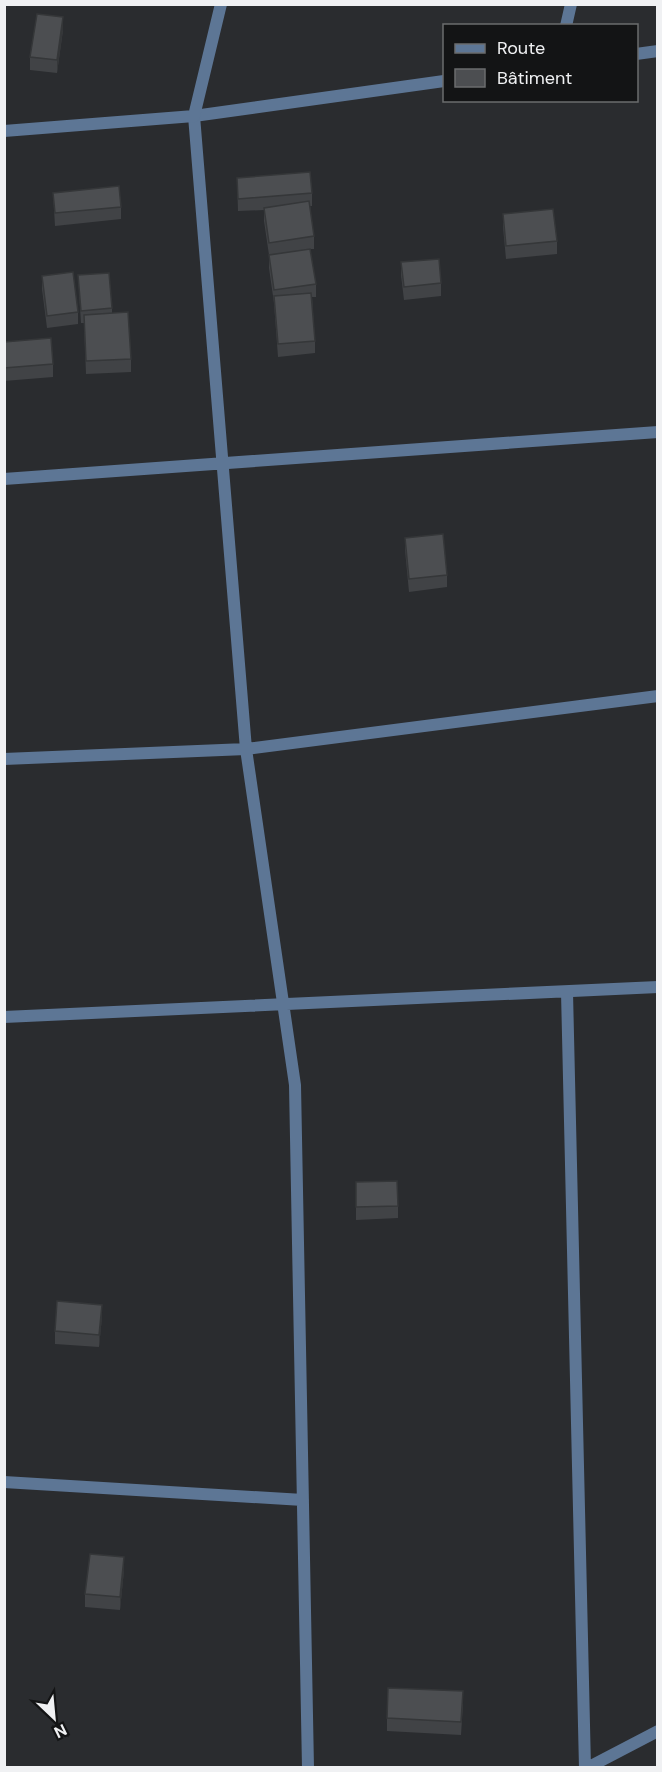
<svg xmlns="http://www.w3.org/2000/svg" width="662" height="1772" font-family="'DM Sans',sans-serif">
<rect width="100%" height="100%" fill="#2a2c2f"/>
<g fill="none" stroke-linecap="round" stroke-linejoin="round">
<path stroke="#5d7695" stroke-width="12" d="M566 26 571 4
M636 54 658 51
M4 479 658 432
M4 759 246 749 658 696
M567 992 585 1768
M4 1017 658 987
M4 1482 303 1500
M308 1768 295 1085 246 749 194 116 444 81
M587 1768 658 1731"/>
<path stroke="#5d7695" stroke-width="12" d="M4 131 194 116 221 4"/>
</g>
<path fill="#414346" d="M63 30 57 73 30 70V57Z
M237 178 312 193V206H310L314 236V249H310L316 284V297H312L315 341V353L278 357 274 303 269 268V255L264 221V210L238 211Z
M53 193 121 207V219L55 226Z
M503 214 557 241V254L506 259 503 227Z
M401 262 441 283V296L404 300 401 275Z
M78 275 112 308V313L131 359V372L86 374 84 323H81Z
M42 276 78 312V324L47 328 42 289Z
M4 342 53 364V377L4 381Z
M405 538 447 575V587L409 592 405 550Z
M356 1182 398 1206V1218L356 1220Z
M102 1317 99 1347 55 1344V1331Z
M124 1570 120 1610 85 1607V1594Z
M463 1704 461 1735 387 1731V1718Z"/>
<path fill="#353739" d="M63 17V30L57 73V60Z
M102 1305V1317L99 1347V1335Z
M124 1557V1570L120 1610V1597Z"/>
<path fill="#4c4e51" stroke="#353739" stroke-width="1.5" d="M37 14 63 17 57 60 30 57Z
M310 172 312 193 238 199 237 178Z
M119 186 121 207 55 213 53 193Z
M309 201 314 236 269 243 264 208Z
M553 209 557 241 506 246 503 214Z
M310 249 316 284 274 290 269 255Z
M439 259 441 283 404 287 401 262Z
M73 272 78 312 47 316 42 276Z
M109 273 112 308 81 311 78 275Z
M311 293 315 341 278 344 274 296Z
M128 312 131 359 86 361 84 315Z
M51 338 53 364 4 368V342Z
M443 534 447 575 409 579 405 538Z
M397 1181 398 1206 356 1207V1182Z
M57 1301 102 1305 99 1335 55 1331Z
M90 1554 124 1557 120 1597 85 1594Z
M388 1688 463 1691 461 1722 387 1718Z"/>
<rect width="662" height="1772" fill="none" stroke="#f0f1f3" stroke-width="12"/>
<rect x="443" y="24" width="195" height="78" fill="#131415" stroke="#6b6c6e" stroke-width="1.5"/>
<rect x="455" y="44" width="30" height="9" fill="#5d7695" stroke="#6b6c6e" stroke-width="1.5"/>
<text x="497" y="54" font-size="18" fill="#f0f1f3">Route</text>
<rect x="455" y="69" width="30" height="18" fill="#4c4e51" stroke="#6b6c6e" stroke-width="1.5"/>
<text x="497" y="84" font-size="18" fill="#f0f1f3">Bâtiment</text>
<g transform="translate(54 1718) rotate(154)" stroke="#131415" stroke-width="4.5" paint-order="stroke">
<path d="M0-4.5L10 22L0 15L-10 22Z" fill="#f0f1f3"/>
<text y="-9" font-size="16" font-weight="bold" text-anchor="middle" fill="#f0f1f3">N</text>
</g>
</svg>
